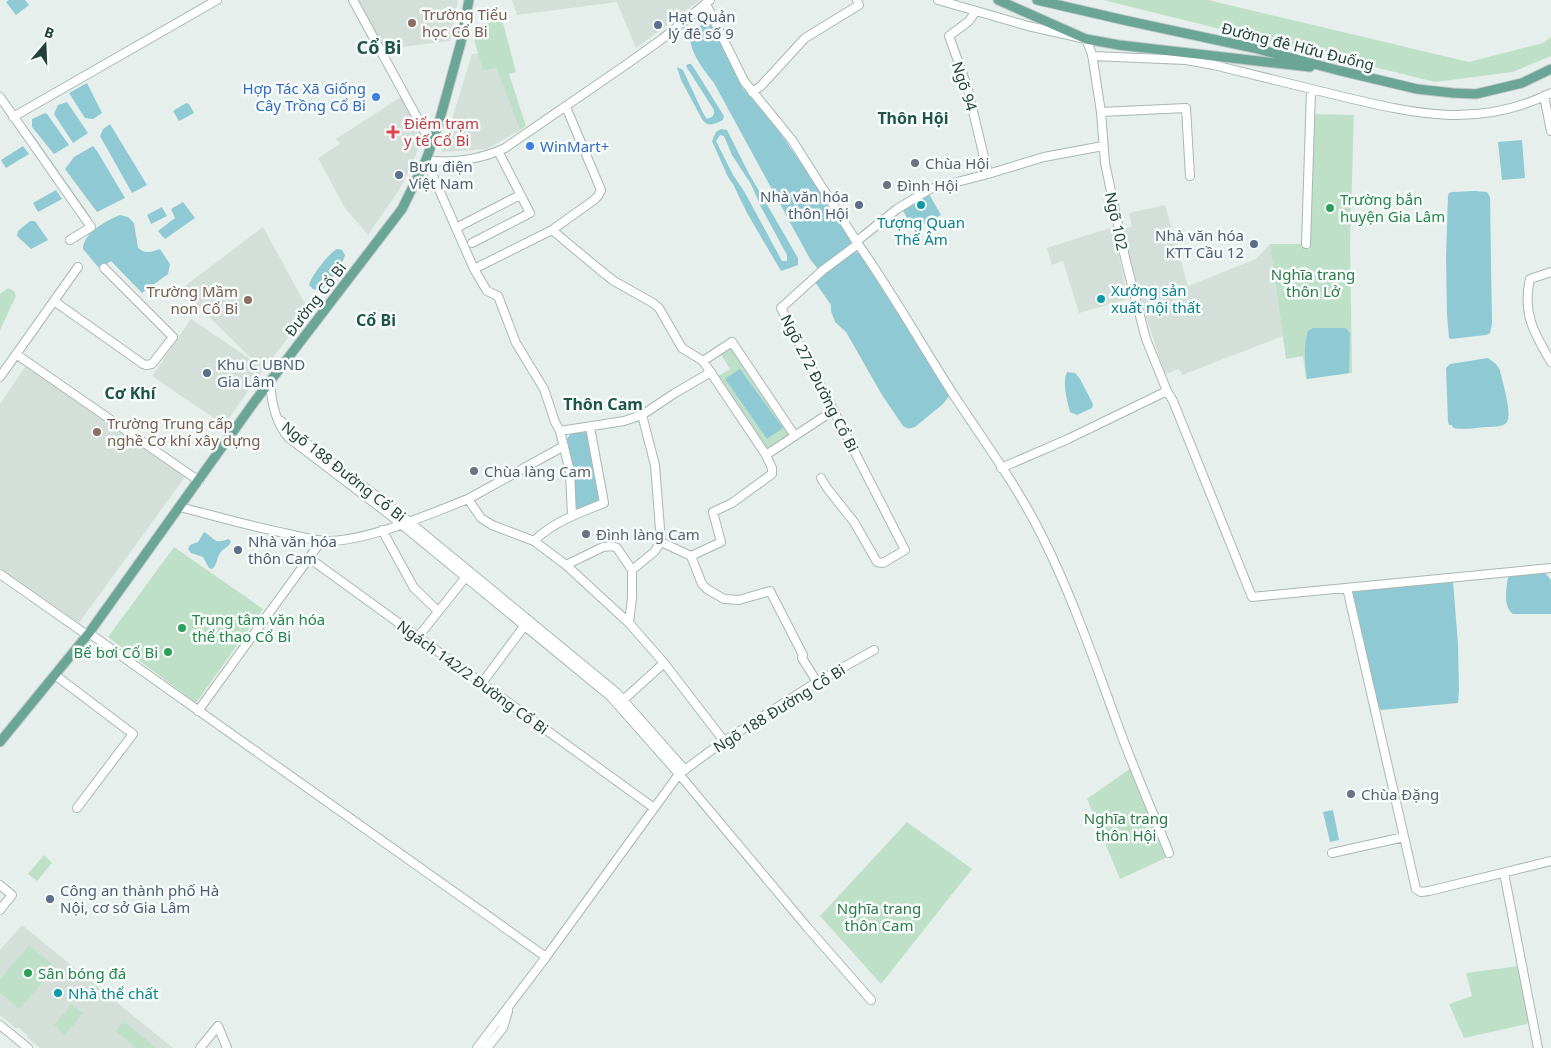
<svg xmlns="http://www.w3.org/2000/svg" width="1551" height="1048" font-family="'Noto Sans',sans-serif">
<rect width="100%" height="100%" fill="#e6efeb"/>
<path fill="#d4dfda" d="M358 0H458L450 41 383 49Z
M512 0H700L636 48 617 2 517 15Z
M479 53 483 71 496 68 520 130 487 149 442 152 472 54Z
M401 97 419 130 420 144 409 171 399 190 368 235 345 208 318 158 340 144 336 139Z
M1165 205 1188 286 1256 259 1270 244 1283 336 1182 375 1179 369 1165 374 1144 311 1122 229 1132 227 1129 213Z
M263 227 309 311 263 370 224 425 152 376 191 319 256 363 181 289Z
M1113 227 1128 299 1079 313 1063 261 1052 265 1047 248Z
M27 364 187 474 79 623 0 568V404Z
M22 925 173 1048H40L28 1038 27 1035 19 1028H15L0 1015V950Z"/>
<path fill="#bfe0c8" d="M1103 0H1208L1469 62 1543 43 1551 37V56L1513 72 1435 82Z
M502 19 516 72 509 74 526 126 520 130 496 68 483 71 473 35 475 27Z
M1311 114 1354 115 1350 243 1352 373 1306 379 1303 356 1286 359 1270 244H1304Z
M8 288 14 291 16 296 0 330V294Z
M732 342 795 436 766 455 715 378 730 369 719 351Z
M174 547 263 609 196 703 108 637Z
M1131 768 1168 857 1120 879 1087 799Z
M907 822 972 869 881 984 820 916Z
M44 855 52 863 37 881 28 874Z
M29 945 55 967 20 1009 0 993V979Z
M1519 966 1530 1020 1527 1024 1464 1038 1449 1004 1472 996 1466 973Z
M72 1004 83 1013 65 1035 54 1025Z
M124 1021 156 1048H136L116 1031Z"/>
<path fill="#8ec9d4" fill-rule="evenodd" d="M9 0H25L29 5 16 15 6 2Z
M709 19 742 87 776 127 844 225 851 243 818 269 810 259 714 83C704 70 689 52 690 34Z
M688 64H691L694 68 724 116 723 120C714 124 708 128 702 119L681 80 677 67 683 70 703 113 707 119 712 117 714 114V110L686 66Z
M87 83 102 113 93 119 85 118 69 93Z
M67 102 88 133 73 143 54 114 58 105Z
M186 103 189 104 194 113 179 121 173 111Z
M45 113 47 114 69 145 54 154 32 127V119Z
M110 124 147 185 132 193 100 136 103 129Z
M721 129 727 130 748 172 798 258V265L781 271 747 213 733 184 728 177 712 141 716 132ZM720 135 724 136 732 155 751 184 761 207 787 255V261H782L744 191 733 175 716 141Z
M1522 140 1525 178 1502 180 1498 142Z
M23 146 29 154 6 168 1 160Z
M93 146 97 151 125 198 97 212 65 169 74 157Z
M56 190 62 199 38 212 33 203Z
M1475 191 1487 192 1490 197 1492 324 1490 333 1486 335 1451 339 1449 338 1447 314 1446 257 1448 196 1449 193 1452 192Z
M929 194 941 215 914 230 902 209Z
M183 202 195 218 165 239 158 231 175 218 171 209Z
M162 207 167 216 151 224 147 215Z
M120 215 128 217 134 223 138 248C145 254 152 252 160 249L170 264 168 274 142 293 111 261 100 268 98 267 83 249C83 233 107 220 120 215Z
M30 221H35L48 240 31 249 17 236 18 231Z
M337 249 342 250 345 255C341 269 330 282 320 291L313 289 309 285C311 276 330 252 337 249Z
M854 252 859 253 950 395 943 404 915 427C910 429 907 429 903 426L882 395 846 332 835 322 831 311V305L815 282 820 276 850 253Z
M1313 328H1346L1350 333 1349 373 1307 379C1305 364 1303 346 1308 331Z
M1488 358 1496 364 1500 370C1501 379 1515 418 1505 424 1501 427 1490 427 1485 427 1475 428 1464 430 1453 428L1452 425H1449L1448 421 1446 368 1450 364Z
M740 369 783 428 767 439 726 380V378Z
M1067 372 1075 373 1080 379 1093 404 1092 408 1077 415 1070 412C1067 400 1062 383 1067 372Z
M582 431 587 433 588 437 599 497V501L578 510 575 505 573 469 567 439 571 433Z
M204 532C214 537 213 545 228 539L231 541C229 548 223 548 220 553 216 559 218 564 212 569L209 568 203 557 191 553 188 549 190 545 198 542Z
M1545 573 1551 580V614H1513C1503 607 1506 589 1508 578L1510 576Z
M1453 582 1458 644 1459 691 1458 703 1381 710 1377 704 1349 590Z
M1333 810 1339 840 1330 842 1323 812Z"/>
<g fill="none" stroke-linecap="round" stroke-linejoin="round">
<path stroke="#8ec9d4" stroke-width="2" d="M31 134 90 218"/>
<g stroke="#a8b8b2" stroke-width="10">
<path id="minor" d="M353 0 432 145
M938 0 1028 26 1086 39 1092 54 1101 112 1105 163 1126 262 1146 339 1167 391 1173 401 1252 597 1551 568
M706 4 744 81 792 140 858 244 823 270 781 308 905 550 883 563 877 562 854 522 827 488 821 478
M976 11 969 21 949 36 967 86 988 174
M1092 56 1186 60 1214 65C1256 75 1298 86 1340 96 1415 114 1478 129 1551 93
M752 92 761 86 805 38 859 5 857 0
M1544 96 1551 131
M0 97 91 227 70 240
M566 107 601 190 598 196 594 200 552 230 600 270 614 281 653 303 659 308 682 348 703 361 766 455 834 410
M1101 112 1186 108 1190 176
M13 117 217 0
M426 160 474 269 487 291 498 296 516 343 544 389 555 422 560 431 624 421 642 415 655 465 661 542 691 556 702 584 707 589 724 599 739 600 770 591 803 655 802 658 817 682
M426 160C451 164 482 159 505 148L627 64 662 39 710 0
M456 228 520 195
M857 241 897 209 930 189 988 174 1044 157 1103 146
M472 243 530 213 498 151
M858 244C892 292 921 344 953 394 984 441 1018 487 1043 538 1074 600 1096 666 1120 731 1135 772 1153 812 1169 853
M1306 244 1311 90
M474 269 552 230
M1551 272 1530 279C1522 313 1534 333 1551 362
M54 301 143 364 146 365 152 364 173 337 104 268
M16 354 199 481
M703 361 732 342 795 436
M0 377 78 267
M270 380C271 400 275 423 289 438L390 515 611 697 679 774 807 927 871 1000
M642 415 675 393 711 372
M281 421 297 436 396 511 616 692 685 770
M560 431 570 472 572 516
M1001 468 1068 439 1167 391
M468 499 564 446
M180 507C215 516 249 526 284 533 299 536 314 541 329 541 371 540 429 514 468 499L481 518 492 525 534 541 566 565 629 623 664 663 724 741
M382 530 414 588 438 611
M321 541 309 558 654 808
M534 541C553 522 579 513 604 503L590 427
M691 556 721 542 713 512 732 503 772 474V468L766 455
M566 565 603 547 612 546 617 548 632 570V598L629 623
M632 570 654 552 661 542
M0 574 87 635
M1347 588 1416 889 1421 892 1429 891 1551 861
M89 633 546 957 477 1048
M418 637 469 573
M55 675 133 734 77 808
M482 683 528 621
M621 702 664 663
M198 711 309 558
M1332 853 1404 837
M1504 873 1538 1048
M0 885 12 895 0 910
M546 957 679 774 724 741 817 682 874 650
M0 1025 28 1048
M200 1048 218 1026 227 1048
M487 1048 503 1028 508 1011"/>
</g>
<g stroke="#c2cac8" stroke-width="11">
<path id="major" d="M998 0 1086 39 1119 45 1310 67
M1037 0 1128 21 1254 48 1337 70 1417 89 1453 93 1476 94 1522 83 1551 69
M0 742 89 633 255 401 402 209 426 160 438 126 461 42 469 0"/>
</g>
<use href="#minor" stroke="#fff" stroke-width="8"/>
<use href="#major" stroke="#6aa596" stroke-width="9"/>
</g>
<g fill="#8d6e63" stroke="#f7fbf9" stroke-width="2">
<circle cx="412" cy="23" r="5"/>
<circle cx="248" cy="300" r="5"/>
<circle cx="97" cy="432" r="5"/>
</g>
<g fill="#5c6f8a" stroke="#f7fbf9" stroke-width="2">
<circle cx="658" cy="25" r="5"/>
<circle cx="399" cy="175" r="5"/>
<circle cx="859" cy="205" r="5"/>
<circle cx="1254" cy="244" r="5"/>
<circle cx="207" cy="373" r="5"/>
<circle cx="238" cy="550" r="5"/>
<circle cx="50" cy="899" r="5"/>
</g>
<g fill="#3f7fe0" stroke="#f7fbf9" stroke-width="2">
<circle cx="376" cy="97" r="5"/>
<circle cx="530" cy="146" r="5"/>
</g>
<path fill="#e0444e" stroke="#f7fbf9" stroke-width="2" d="M390.5 124.5h5v5h5v5h-5v5h-5v-5h-5v-5h5z"/>
<g fill="#6b7280" stroke="#f7fbf9" stroke-width="2">
<circle cx="915" cy="163" r="5"/>
<circle cx="887" cy="185" r="5"/>
<circle cx="474" cy="471" r="5"/>
<circle cx="586" cy="534" r="5"/>
<circle cx="1351" cy="794" r="5"/>
</g>
<g fill="#0f9aa8" stroke="#f7fbf9" stroke-width="2">
<circle cx="921" cy="205" r="5"/>
<circle cx="1101" cy="299" r="5"/>
<circle cx="58" cy="993" r="5"/>
</g>
<g fill="#2e9e5b" stroke="#f7fbf9" stroke-width="2">
<circle cx="1330" cy="208" r="5"/>
<circle cx="182" cy="628" r="5"/>
<circle cx="168" cy="652" r="5"/>
<circle cx="28" cy="973" r="5"/>
</g>
<g text-anchor="middle" dominant-baseline="central" stroke-width="5" stroke-linejoin="round" paint-order="stroke">
<g font-size="15" fill="#785e54" stroke="#f7fbf9" text-anchor="start">
<text x="422" y="14">Trường Tiểu<tspan x="422" dy="17">học Cổ Bi</tspan></text>
<text x="238" y="291" text-anchor="end">Trường Mầm<tspan x="238" dy="17">non Cổ Bi</tspan></text>
<text x="107" y="423">Trường Trung cấp<tspan x="107" dy="17">nghề Cơ khí xây dựng</tspan></text>
</g>
<g font-size="15" fill="#4e5e75" stroke="#f7fbf9" text-anchor="start">
<text x="668" y="16">Hạt Quản<tspan x="668" dy="17">lý đê số 9</tspan></text>
<text x="409" y="166">Bưu điện<tspan x="409" dy="17">Việt Nam</tspan></text>
<text x="849" y="196" text-anchor="end">Nhà văn hóa<tspan x="849" dy="17">thôn Hội</tspan></text>
<text x="1244" y="235" text-anchor="end">Nhà văn hóa<tspan x="1244" dy="17">KTT Cầu 12</tspan></text>
<text x="217" y="364">Khu C UBND<tspan x="217" dy="17">Gia Lâm</tspan></text>
<text x="248" y="541">Nhà văn hóa<tspan x="248" dy="17">thôn Cam</tspan></text>
<text x="60" y="890">Công an thành phố Hà<tspan x="60" dy="17">Nội, cơ sở Gia Lâm</tspan></text>
</g>
<g font-size="15" fill="#24423a" stroke="#f7fbf9">
<text transform="translate(1298 46) rotate(14)">Đường đê Hữu Đuống</text>
<text transform="translate(965 86) rotate(72)">Ngõ 94</text>
<text transform="translate(1117 221) rotate(78)">Ngõ 102</text>
<text transform="translate(315 299) rotate(-52)">Đường Cổ Bi</text>
<text transform="translate(820 383) rotate(63)">Ngõ 272 Đường Cổ Bi</text>
<text transform="translate(344 471) rotate(38)">Ngõ 188 Đường Cổ Bi</text>
<text transform="translate(473 677) rotate(36)">Ngách 142/2 Đường Cổ Bi</text>
<text transform="translate(779 708) rotate(-32)">Ngõ 188 Đường Cổ Bi</text>
</g>
<g font-size="15" fill="#366cbe" stroke="#f7fbf9" text-anchor="end">
<text x="366" y="88">Hợp Tác Xã Giống<tspan x="366" dy="17">Cây Trồng Cổ Bi</tspan></text>
<text x="540" y="146" text-anchor="start">WinMart+</text>
</g>
<g font-size="15" fill="#be3a42" stroke="#f7fbf9" text-anchor="start">
<text x="404" y="123">Điểm trạm<tspan x="404" dy="17">y tế Cổ Bi</tspan></text>
</g>
<g font-size="15" fill="#5b616d" stroke="#f7fbf9" text-anchor="start">
<text x="925" y="163">Chùa Hội</text>
<text x="897" y="185">Đình Hội</text>
<text x="484" y="471">Chùa làng Cam</text>
<text x="596" y="534">Đình làng Cam</text>
<text x="1361" y="794">Chùa Đặng</text>
</g>
<g font-size="15" fill="#27864d" stroke="#f7fbf9" text-anchor="start">
<text x="1340" y="199">Trường bắn<tspan x="1340" dy="17">huyện Gia Lâm</tspan></text>
<text x="192" y="619">Trung tâm văn hóa<tspan x="192" dy="17">thể thao Cổ Bi</tspan></text>
<text x="158" y="652" text-anchor="end">Bể bơi Cổ Bi</text>
<text x="38" y="973">Sân bóng đá</text>
</g>
<g font-size="15" fill="#0d838f" stroke="#f7fbf9" text-anchor="start">
<text x="921" y="222" text-anchor="middle">Tượng Quan<tspan x="921" dy="17">Thế Âm</tspan></text>
<text x="1111" y="290">Xưởng sản<tspan x="1111" dy="17">xuất nội thất</tspan></text>
<text x="68" y="993">Nhà thể chất</text>
</g>
<g font-size="15" fill="#2d7a4b" stroke="#f7fbf9">
<text x="1313" y="274">Nghĩa trang<tspan x="1313" dy="17">thôn Lở</tspan></text>
<text x="1126" y="818">Nghĩa trang<tspan x="1126" dy="17">thôn Hội</tspan></text>
<text x="879" y="908">Nghĩa trang<tspan x="879" dy="17">thôn Cam</tspan></text>
</g>
<g font-size="16" font-weight="bold" fill="#1f5548" stroke="#f7fbf9">
<text x="913" y="118">Thôn Hội</text>
<text x="376" y="320">Cổ Bi</text>
<text x="130" y="393">Cơ Khí</text>
<text x="603" y="404">Thôn Cam</text>
</g>
<g font-size="18" font-weight="bold" fill="#1f5548" stroke="#f7fbf9">
<text x="379" y="47">Cổ Bi</text>
</g>
</g>
<g transform="translate(45 45) rotate(19)" stroke="#f7fbf9" stroke-width="4" paint-order="stroke">
<path d="M0-4L9 19L0 12L-9 19Z" fill="#24423a"/>
<text y="-8" font-size="14" font-weight="bold" text-anchor="middle" fill="#24423a">B</text>
</g>
</svg>
